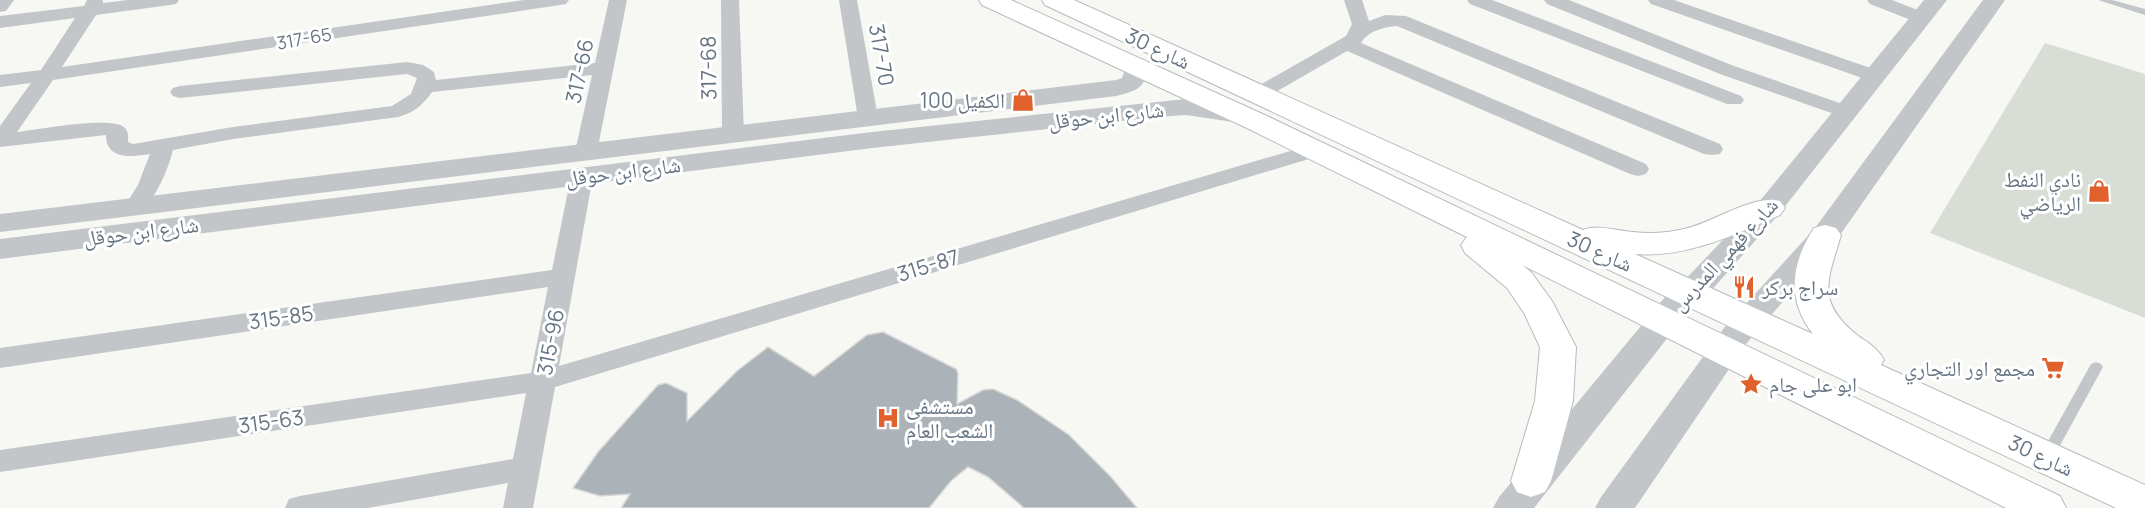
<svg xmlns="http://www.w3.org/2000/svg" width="2145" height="508" font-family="Manrope,'Noto Naskh Arabic',sans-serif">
<rect width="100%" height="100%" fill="#f7f7f4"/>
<path fill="#d8ded5" d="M2045 43 2145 74V318L1930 233Z"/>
<path fill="#abb3b8" stroke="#d8d8d6" stroke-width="1.5" d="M883 332 956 369 958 373 957 404 983 390 993 389 1017 400 1069 435 1111 477 1137 508H1024L988 477 968 467 951 481 929 508H621L630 494 600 496 573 488 598 452 658 385 666 383 687 393V421L737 371 768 347 814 376 867 335Z"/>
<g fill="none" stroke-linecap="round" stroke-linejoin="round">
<g stroke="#b6bbc0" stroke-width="2">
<path id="secondary" d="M979 0H1011L1267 116 2060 496 2066 508H2006L1522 265 1531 272 1552 301 1576 347 1573 401 1551 481 1545 492 1531 497 1517 492 1511 481 1535 401 1540 347 1524 313 1507 288 1465 253 1461 245 1467 237 1247 128 982 5Z
M1042 0H1074L1583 230C1599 224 1616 231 1633 232 1650 234 1667 233 1684 229 1713 223 1752 194 1780 201L1785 208 1780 215C1734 235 1687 258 1635 254L1813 334C1786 300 1791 263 1814 228L1825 225 1836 228 1841 235C1828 280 1815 301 1857 335 1868 343 1878 348 1884 360L1881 365 2145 485V508H2116L1045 5Z"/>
</g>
<path fill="#c2c6c9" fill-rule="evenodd" d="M2098 0H2112L2145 9V15Z
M2096 362 2101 364 2103 367 2052 460 2047 462 2042 460 2040 456 2042 452 2091 364Z"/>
<path fill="#c2c6c9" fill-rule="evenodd" d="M0 0H14L6 11 0 12Z
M87 0H103V3L128 0H179L176 4 170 5 96 15 62 67 524 0H569L566 4 560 5 53 80 17 132C36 130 114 115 125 128 129 132 128 137 128 142L133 144 233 127 392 106 411 94 417 78 407 74 180 98 173 96 170 92 173 88 180 86 407 62 423 65 434 72 436 80 595 63 609 0H627L597 152 594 157 586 158 578 157 575 152 592 75 432 92C424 104 412 114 398 117L233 139 173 150C167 173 157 193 143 212L135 214 127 212 124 207 138 185 150 154C131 157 106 160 106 135L0 147V126L31 83 0 87V75L41 70 75 18 0 28V16L84 6Z
M721 0H739L744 134 740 138 733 140 726 138 722 134Z
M839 0H857L878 118 875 122 868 124 861 122 858 118Z
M1344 0H1362L1369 21 1385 15 1406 16 1720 144 1723 149 1720 154 1712 155 1704 154 1397 26C1383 27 1368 31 1361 43L1646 164 1649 169 1646 174 1638 176 1630 174 1347 51 1265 98H1251L1248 94 1251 90 1346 36 1352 24Z
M1467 0H1492L1741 96 1744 100 1741 104H1727L1470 4Z
M1544 0H1569L1734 66 1854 108 1857 112 1854 116 1847 118 1840 116 1720 74 1547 4Z
M1648 0H1674L1882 72 1885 76 1882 80H1868L1651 4Z
M1867 0H1892L1928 14 1931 18 1928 22H1916L1870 4Z
M1314 144 1322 145 1325 150 1322 155 555 387 533 508H503L508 483 368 508H285L289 499 300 496 513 459 526 393 0 472V450L531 373 548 287 0 368V348L552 270 571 176 574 171 582 169 590 171 593 176 559 366Z"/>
<path fill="#c2c6c9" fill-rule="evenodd" d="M1924 0H1947L1779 214 1702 301 1687 313 1534 508H1493L1499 497 1665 297 1680 285 1759 202Z
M1983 0H2005L1835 242 1746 344 1635 508H1595L1601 497 1724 328 1815 228Z
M1137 58 1146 60 1149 65C1144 89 1139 90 1116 96L0 232V214L1116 80 1122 78 1128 60Z
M1186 99 1247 108 1256 111 1260 116 1256 121 1247 124 1186 115 1158 117 872 148 0 259V239L872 132Z"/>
<use href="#secondary" fill="#fff" fill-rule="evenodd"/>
</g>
<defs>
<g id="shop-bare" transform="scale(1.8)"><path d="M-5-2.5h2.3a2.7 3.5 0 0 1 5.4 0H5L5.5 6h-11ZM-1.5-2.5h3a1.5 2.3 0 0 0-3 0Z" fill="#e0612b" stroke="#fff" stroke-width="2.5" paint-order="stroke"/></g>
<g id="restaurant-bare" transform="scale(1.8)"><path d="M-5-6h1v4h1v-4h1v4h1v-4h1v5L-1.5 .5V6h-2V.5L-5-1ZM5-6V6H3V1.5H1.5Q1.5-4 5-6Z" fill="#e0612b" stroke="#fff" stroke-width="2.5" paint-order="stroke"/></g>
<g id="supermarket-bare" transform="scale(1.8)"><path d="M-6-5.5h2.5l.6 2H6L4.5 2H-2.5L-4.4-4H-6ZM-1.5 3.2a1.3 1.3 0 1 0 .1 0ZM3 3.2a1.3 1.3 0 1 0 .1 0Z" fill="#e0612b" stroke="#fff" stroke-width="2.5" paint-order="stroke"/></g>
<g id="sight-bare" transform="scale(1.8)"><path d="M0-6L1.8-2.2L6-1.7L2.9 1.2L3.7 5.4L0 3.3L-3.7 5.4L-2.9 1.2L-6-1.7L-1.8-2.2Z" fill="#e0612b" stroke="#fff" stroke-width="2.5" paint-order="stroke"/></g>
<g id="hospital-bare" transform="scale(1.8)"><path d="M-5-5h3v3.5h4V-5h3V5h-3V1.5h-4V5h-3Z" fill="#e0612b" stroke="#fff" stroke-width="2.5" paint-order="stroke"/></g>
</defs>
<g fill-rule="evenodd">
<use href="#shop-bare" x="1023" y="100"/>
<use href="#shop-bare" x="2099" y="191"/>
<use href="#restaurant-bare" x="1744" y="287"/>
<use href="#supermarket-bare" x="2053" y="368"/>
<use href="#sight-bare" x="1751" y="384"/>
<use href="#hospital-bare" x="888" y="418"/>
</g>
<g text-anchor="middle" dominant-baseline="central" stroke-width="6" stroke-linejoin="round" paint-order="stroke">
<g font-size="18" fill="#667584" stroke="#fff">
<text transform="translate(304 38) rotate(-10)">317-65</text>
</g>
<g font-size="21" fill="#667584" stroke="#fff">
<text transform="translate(1158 48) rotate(25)">شارع 30</text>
<text transform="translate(882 55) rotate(80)">317-70</text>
<text transform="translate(708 68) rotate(-91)">317-68</text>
<text transform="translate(579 71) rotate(-78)">317-66</text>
<text transform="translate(1106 115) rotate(-6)">شارع ابن حوقل</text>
<text transform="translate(623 171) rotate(-7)">شارع ابن حوقل</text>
<text transform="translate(141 231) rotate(-7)">شارع ابن حوقل</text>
<text transform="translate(1600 251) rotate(24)">شارع 30</text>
<text transform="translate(1724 254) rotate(-47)">شارع فهمي المدرس</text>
<text transform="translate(928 265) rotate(-17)">315-87</text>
<text transform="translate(281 317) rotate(-8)">315-85</text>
<text transform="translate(550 342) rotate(-79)">315-96</text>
<text transform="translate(271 421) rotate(-8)">315-63</text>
<text transform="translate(2041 455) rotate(25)">شارع 30</text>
</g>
<g font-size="21" fill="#667584" stroke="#fff" text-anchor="end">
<text x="1005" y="100">الكفيل 100</text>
<text x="2081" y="179">نادي النفط<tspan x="2081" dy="24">الرياضي</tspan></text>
<text x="1762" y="287" text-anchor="start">سراج بركر</text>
<text x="2035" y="368">مجمع اور التجاري</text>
<text x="1769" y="384" text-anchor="start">ابو علی جام</text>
<text x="906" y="406" text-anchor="start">مستشفى<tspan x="906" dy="24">الشعب العام</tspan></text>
</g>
</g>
</svg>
